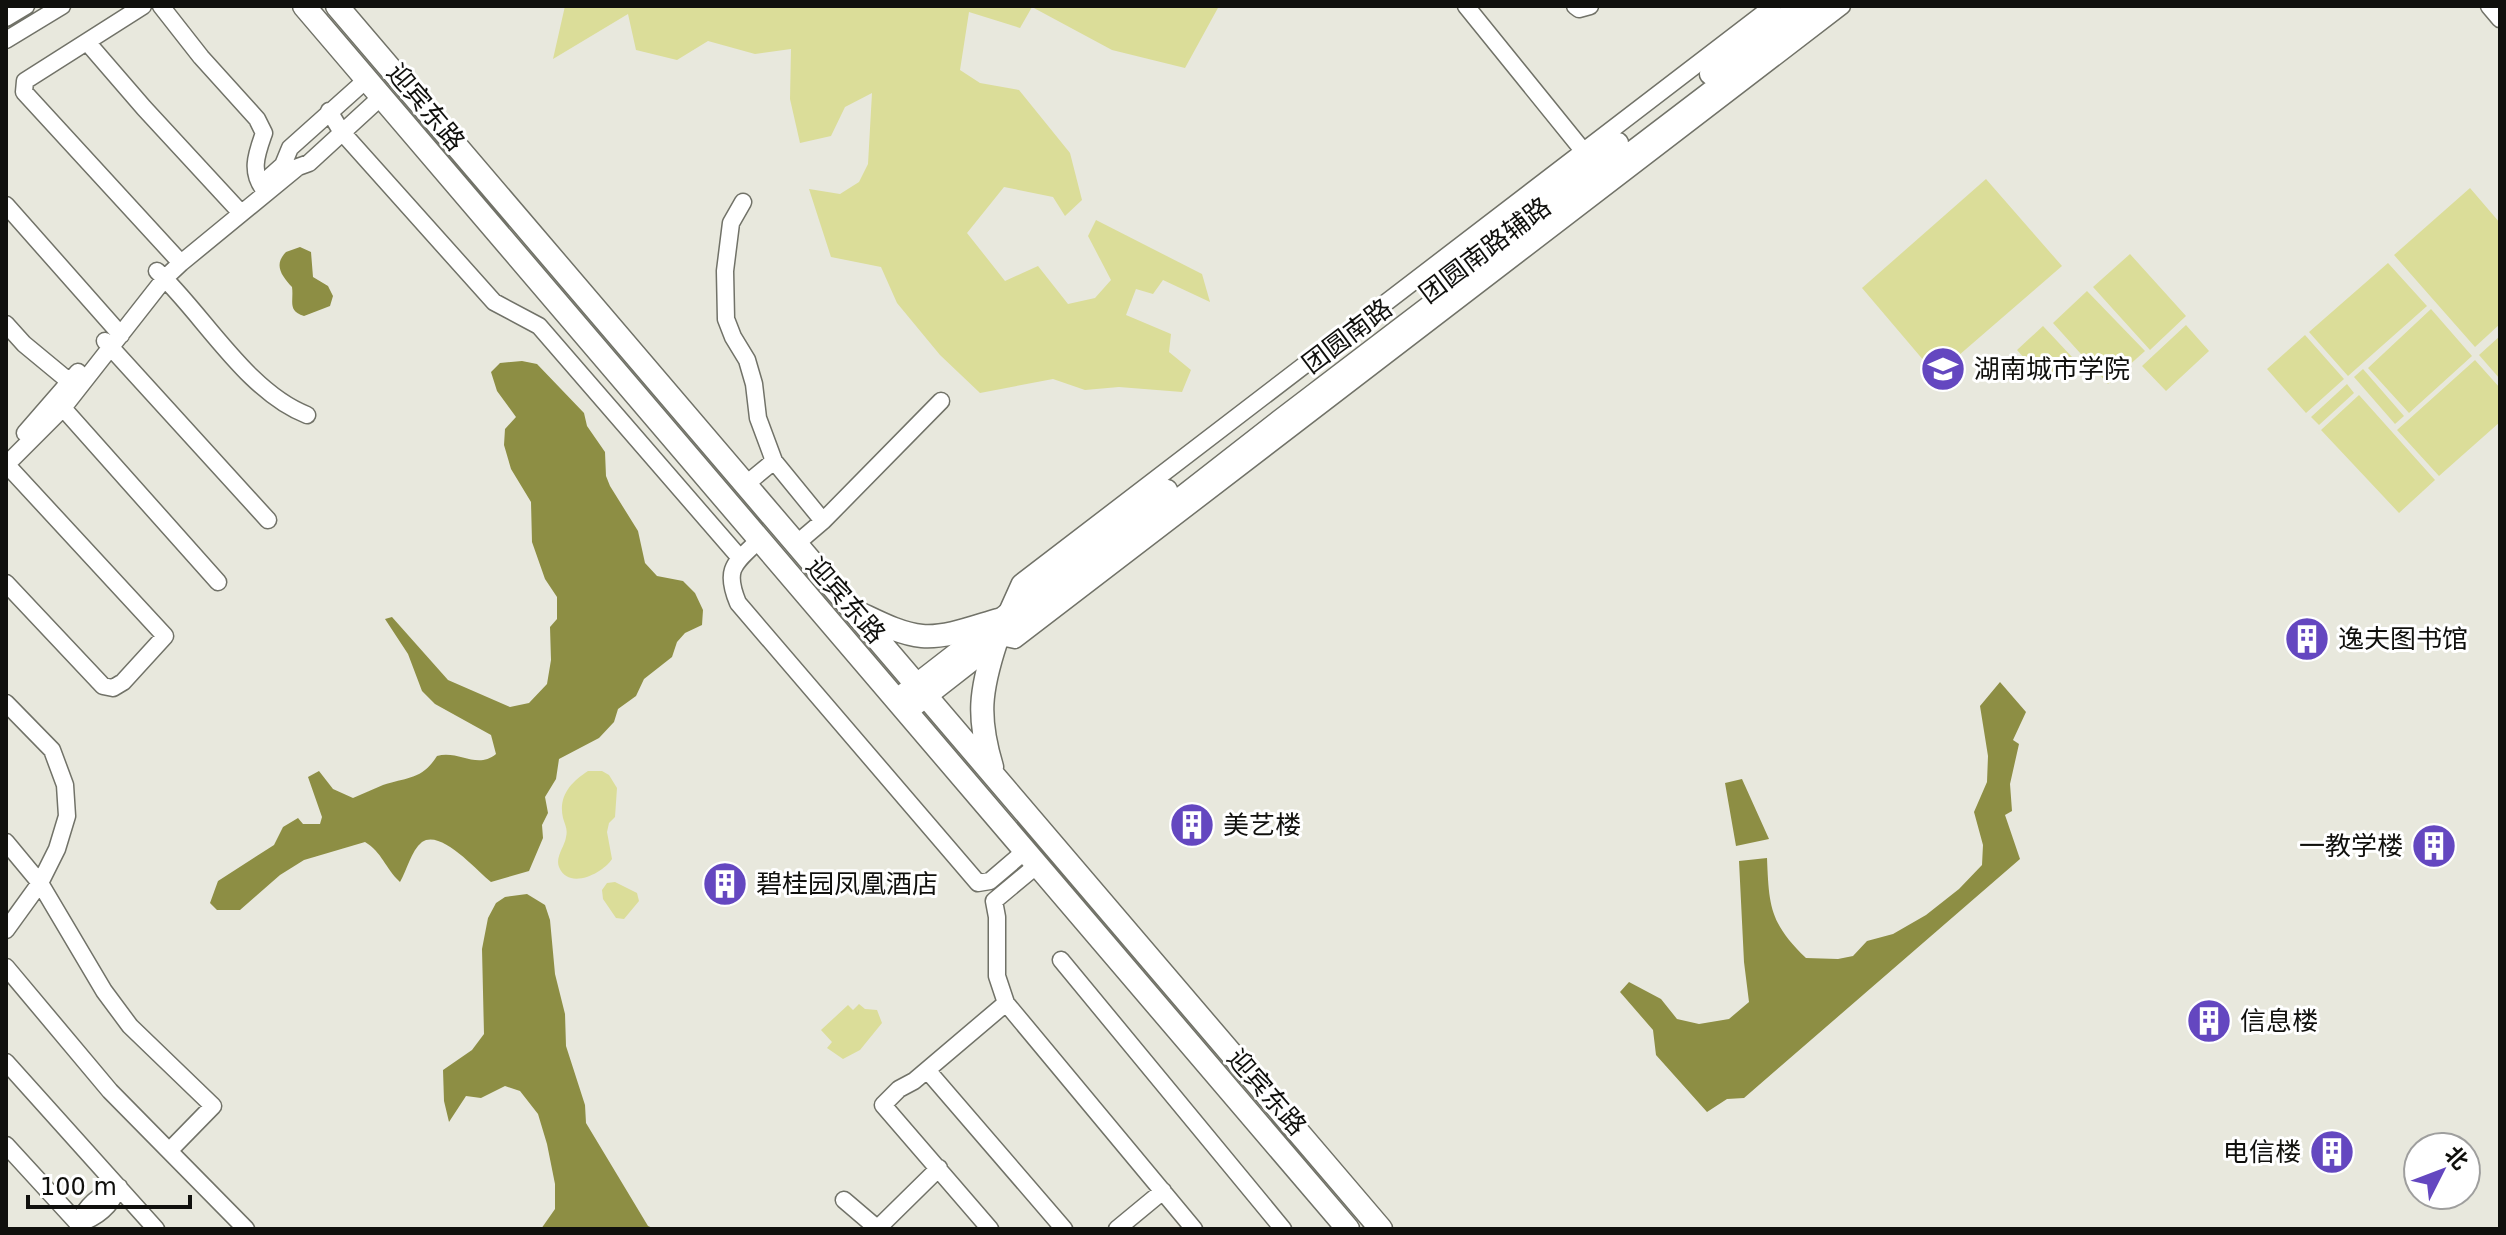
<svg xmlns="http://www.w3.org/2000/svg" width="2506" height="1235" font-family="'DejaVu Sans','Noto Sans SC',sans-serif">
<rect width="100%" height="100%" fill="#e8e8dd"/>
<path fill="#dbdd99" d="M565 6H1219L1185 68 1112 50 1032 7 1020 28 969 12 960 70 980 83 1019 90 1070 153 1082 200 1065 216 1053 197 1004 187 967 233 1005 281 1038 266 1068 304 1095 298 1111 280 1088 236 1096 220 1202 274 1210 302 1163 280 1153 294 1136 289 1126 315 1171 334 1169 352 1191 370 1182 392 1119 387 1085 390 1053 379 980 393 940 355 897 303 881 267 831 257 809 189 840 194 859 182 868 164 872 93 845 107 831 136 800 143 790 99 791 49 755 54 708 41 677 60 636 50 628 14 553 59Z
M1986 179 2062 266 1936 375 1862 288Z
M2470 188 2500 223V324L2475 347 2394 255Z
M2130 254 2186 316 2150 350 2093 287Z
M2388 263 2427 306 2348 376 2309 332Z
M2087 291 2145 351 2108 384 2053 323Z
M2431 309 2472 356 2409 413 2368 368Z
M2186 325 2209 351 2166 391 2142 366Z
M2043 326 2072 357 2050 377 2039 364 2034 369 2017 350Z
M2305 335 2344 379 2306 413 2267 369Z
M2500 336V379L2479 355Z
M2475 360 2500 388V422L2439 476 2397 430Z
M2363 369 2404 416 2395 424 2354 377Z
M2347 384 2354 393 2319 425 2311 417Z
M2359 395 2435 480 2399 513 2321 430Z
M588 771H602L609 775 617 788 615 817 609 823 607 832 612 859C603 873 569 891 559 867 555 857 565 846 566 837 568 829 565 825 563 818 558 796 571 782 588 771Z
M615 882 637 893 639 901 624 919 616 918 603 899 602 890 607 883Z
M859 1004 865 1009 877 1010 882 1023 860 1050 843 1059 827 1048 832 1042 821 1030 848 1005 853 1010Z"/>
<path fill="#8d8e44" d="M300 247 311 252 313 277 328 286 333 296 330 306 304 316C287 311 294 301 292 287 282 276 273 265 286 252Z
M522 361 537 364 584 413 587 426 605 452 606 476 610 486 638 531 645 563 657 576 683 581 695 593 703 610 702 625 685 633 677 642 672 657 644 679 636 696 618 709 614 722 599 738 559 759 556 779 545 797 548 813 542 825 543 838 529 871 491 882C476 870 441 829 422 842 411 851 407 870 400 882 385 868 382 852 365 842L304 860 280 875 240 910H217L210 903 218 881 274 845 283 827 298 818 303 824H320L322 817 308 777 319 771 333 789 353 798C363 794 373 789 383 785 407 777 422 780 437 756 459 750 477 770 496 754L491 735 435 704 422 691 408 654 385 619 392 617 448 680 510 707 529 703 547 684 551 660 550 627 557 619V597L545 579 532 542 531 502 511 469 504 445 505 429 516 417 497 391 491 372 500 363Z
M2000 682 2026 712 2013 740 2019 744 2010 784 2012 811 2005 815 2020 859 1744 1098 1727 1099 1707 1112 1656 1055 1653 1030 1620 992 1629 982 1661 999 1677 1019 1699 1024 1729 1019 1749 1002 1744 962 1739 861 1767 858C1769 907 1770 923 1806 958L1838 959 1853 956 1867 941 1893 934 1926 915 1959 889 1982 865 1983 845 1974 812 1987 782 1988 756 1980 706Z
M1742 779 1769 839 1736 846 1725 783Z
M527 894 545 905 550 920 555 974 565 1014 566 1046 585 1105 586 1123 648 1226 655 1229H541L555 1209V1184L547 1144 538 1114 520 1091 505 1086 481 1098 466 1096 449 1122 444 1101 443 1070 472 1050 484 1034 482 949 488 918 496 903 505 897Z"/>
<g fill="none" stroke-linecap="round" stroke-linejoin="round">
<g stroke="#717268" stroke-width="19">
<path id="minor" d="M143 6 25 81 24 92 181 263
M161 6 201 57 257 119 264 133C257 153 249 172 265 191
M1466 6 1589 158
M1575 6 1579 9 1590 6
M2489 6 2500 19
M6 18 26 6
M6 40 62 6
M87 42 144 108 241 213
M329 111 341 131 494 302 539 326 740 558
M264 182 283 165 290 148 366 80
M743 202 731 223 725 271 726 319 733 337 747 360 754 384 758 418 774 461 823 521
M6 205 121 335
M157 271C203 314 247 392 307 415
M6 324 24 344 76 387
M105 341 268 520
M55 402 63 408 218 582
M25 433 78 372
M6 464 165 636 123 682 113 688 103 686 6 583
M6 465 63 408 165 278 181 263 298 167 309 163 381 97
M745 485 774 461
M758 541C734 564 724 569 738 603L978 883 990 881 1024 852
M796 544 823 521 941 401
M1006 614 1020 583 1773 6
M1001 637 1015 640 1842 6
M6 703 52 750 65 785 67 816 57 849 40 883 104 991 130 1026 213 1106 170 1150
M6 842 40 883 6 930
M1061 960 1283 1229
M6 967 110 1091 246 1229
M1006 1003 1194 1229
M6 1062 156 1229
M927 1070 1064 1229
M6 1145 83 1229
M119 1187C110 1207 98 1217 78 1224 86 1205 99 1194 119 1187Z
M844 1200 878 1229
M877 1229 939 1168
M990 1229 883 1105 899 1089 914 1081 1006 1003 997 976V917L994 901 1036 866
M1117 1229 1163 1191"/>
</g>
<g stroke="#717268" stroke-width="23">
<path id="major" d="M1710 74 1800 6
M1443 277 1618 143
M896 700 1167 490
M906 712 1280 420 1823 6"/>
</g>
<g stroke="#717268" stroke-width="25">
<path id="highway" d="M304 6 1348 1229
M337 6 1381 1229
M861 614C880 623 901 634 922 636 946 638 974 627 998 620
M992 767C977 717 980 691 996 642"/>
</g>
<use href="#minor" stroke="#fff" stroke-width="16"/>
<use href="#major" stroke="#fff" stroke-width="20"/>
<use href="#highway" stroke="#fff" stroke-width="22"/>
</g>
<defs>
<g id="university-disc" transform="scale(2.3)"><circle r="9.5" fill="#6447c0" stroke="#fff"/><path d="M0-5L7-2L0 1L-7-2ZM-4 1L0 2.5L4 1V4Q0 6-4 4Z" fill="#fff"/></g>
<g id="building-disc" transform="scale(2.3)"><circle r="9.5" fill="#6447c0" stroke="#fff"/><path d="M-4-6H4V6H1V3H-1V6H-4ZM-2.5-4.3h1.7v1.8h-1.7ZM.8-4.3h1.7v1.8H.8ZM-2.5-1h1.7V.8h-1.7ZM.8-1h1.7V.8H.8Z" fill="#fff"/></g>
</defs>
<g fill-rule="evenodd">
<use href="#university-disc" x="1943" y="369"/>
<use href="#building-disc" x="2307" y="639"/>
<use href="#building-disc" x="1192" y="825"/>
<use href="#building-disc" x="2434" y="846"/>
<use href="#building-disc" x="725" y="884"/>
<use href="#building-disc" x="2209" y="1021"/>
<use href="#building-disc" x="2332" y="1152"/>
</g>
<g text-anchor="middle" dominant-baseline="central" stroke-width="6" stroke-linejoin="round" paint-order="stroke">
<g font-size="26" fill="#10100d" stroke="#fff">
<text transform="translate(426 107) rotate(50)">迎宾东路</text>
<text transform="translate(1485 250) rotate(-37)">团圆南路辅路</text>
<text transform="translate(1347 336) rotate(-37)">团圆南路</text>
<text transform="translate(846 600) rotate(49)">迎宾东路</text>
<text transform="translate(1267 1092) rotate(49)">迎宾东路</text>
</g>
<g font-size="26" fill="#10100d" stroke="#fff" text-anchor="start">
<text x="1974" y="369">湖南城市学院</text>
<text x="2338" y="639">逸夫图书馆</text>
<text x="1223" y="825">美艺楼</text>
<text x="2403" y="846" text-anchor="end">一教学楼</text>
<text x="756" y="884">碧桂园凤凰酒店</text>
<text x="2240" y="1021">信息楼</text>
<text x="2301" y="1152" text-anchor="end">电信楼</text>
</g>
</g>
<rect width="2506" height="1235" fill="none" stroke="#10100d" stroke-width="16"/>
<g transform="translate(2442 1171) rotate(48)"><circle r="38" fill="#ffffff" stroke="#9f9f9e" stroke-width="2"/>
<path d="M0-6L14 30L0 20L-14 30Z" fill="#6447c0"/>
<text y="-12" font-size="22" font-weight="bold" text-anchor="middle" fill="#10100d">北</text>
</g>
<path d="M28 1195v12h162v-12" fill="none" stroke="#10100d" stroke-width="4"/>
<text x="40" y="1195" font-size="24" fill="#10100d" stroke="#ffffff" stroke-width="6" paint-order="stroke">100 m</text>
</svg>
